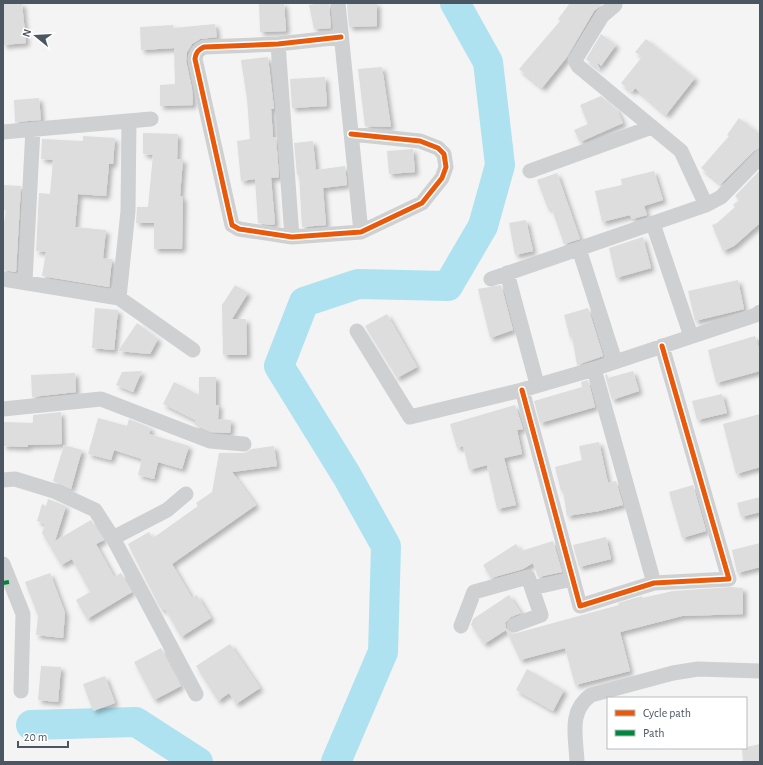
<svg xmlns="http://www.w3.org/2000/svg" width="763" height="765" font-family="'Alegreya Sans',sans-serif">
<defs>
<filter id="shadow"><feDropShadow dx="3.5" dy="3.5" stdDeviation="2" flood-color="#0004"/></filter>
</defs>
<rect width="100%" height="100%" fill="#f4f4f4"/>
<g fill="none" stroke-linecap="round" stroke-linejoin="round">
<path stroke="#aee2f0" stroke-width="30" d="M31 725 136 722 198 762
M336 762 383 652 386 546 347 476 279 366 304 302 358 284 448 286 483 226 500 165 488 62 455 3"/>
</g>
<path fill="#ddddde" filter="url(#shadow)" d="M3 3H22L26 43 3 45Z
M259 3H284L286 31 260 32Z
M321 3H329L331 28 314 29 309 5Z
M347 3H377V26L349 27Z
M570 3H603L594 11 567 57 542 88 519 69 560 21 558 19Z
M215 24 217 37 200 39 192 44 187 52 186 61 192 89 193 105 160 106V85L175 84 174 48 141 50 140 27 173 25V28Z
M601 34 616 45 601 66 597 62 600 70 586 59Z
M646 39 695 78 666 115 635 88 632 92 621 83 642 57 635 52Z
M268 57 274 109H271L273 137H276L279 177 271 178 275 224 271 225 258 223 255 179 241 181 237 141 250 139 247 99 241 60Z
M382 67 391 127 365 126 358 69Z
M325 77 327 106 292 108 290 79Z
M601 96 617 110 623 123 580 142 574 130 588 124 580 105Z
M39 98 41 120 15 122 14 100Z
M739 118 760 134V148L754 151 721 184 701 168 729 136 727 135Z
M143 133 178 134 177 159H183L180 196 183 197 182 249H154V223H136L137 207H148L153 155 143 154Z
M83 136 115 138 113 164H109L106 196 78 194 75 227 106 230 103 258 112 259 109 287 42 276 46 252 36 251 39 193 50 194 53 160 41 159 42 139 83 141Z
M313 141 316 170 345 166 347 185 323 188 326 225 302 227 299 175H297L294 143Z
M413 149 415 172 389 174 387 151Z
M760 170V223L734 246 723 251 712 225 717 223 735 207 733 205 739 200 735 196Z
M654 171 663 200 644 206 647 215 632 219 630 215 602 222 595 191 622 185 621 179Z
M557 173 580 239 564 244 551 207 548 209 537 180Z
M3 185 21 186 16 272 3 270V229L6 210 3 209Z
M526 220 533 251 515 255 509 223Z
M643 237 651 268 616 278 609 248Z
M738 280 744 309 695 321 688 291Z
M235 285 248 293 232 319H246L247 355H223L222 305Z
M501 285 513 330 490 338 478 289Z
M95 308 118 310 114 350 92 348Z
M588 308 603 356 577 365 572 337 570 338 564 315Z
M387 314 417 367 397 378 365 326Z
M137 323 158 339 150 354 118 351Z
M755 336 760 352V371L716 383 708 350Z
M142 371 133 392 116 385 122 372Z
M633 371 639 391 612 400 605 375 607 374 608 378Z
M75 373 76 392 32 397 31 375Z
M199 377H216V405H219L218 419 231 420 230 433 211 432 195 425V420L163 404 174 382 199 395Z
M588 380 595 407 540 423 534 401 582 387 581 382Z
M722 394 727 413 697 420 692 401Z
M515 405 523 429 517 430 522 454 504 458 516 505 497 509 487 465 469 470 463 446 457 448 450 424Z
M61 412 62 444 28 445V447L3 446V422L33 423V415Z
M760 414V467L736 474 723 424Z
M98 418 127 426 129 419 151 428 149 434 189 446 182 469 158 462 154 479 138 475 142 459 114 450 111 460 88 454Z
M599 442 608 483 616 481 623 505 599 511 567 516 563 491H561L555 467 582 460 579 446Z
M64 445 82 450 71 489 53 481Z
M274 446 277 466 232 472 256 505 172 564 192 598 197 595 211 618 181 637 165 609 162 610 158 604 128 544 149 532 153 538 198 506 196 503 212 492 219 453H244L252 449Z
M693 485 706 531 682 538 669 492Z
M760 497V512L741 517 737 503Z
M48 499 66 506 55 541 91 520 104 540 96 544 114 577 121 573 132 592 87 619 76 600 90 592 72 559 61 565 42 533 45 524 37 521 42 504 46 506Z
M606 537 611 559 579 567 573 545Z
M553 541 562 572 538 577 533 563 523 569 491 578 483 565 516 544 521 551Z
M760 543V567L737 573 732 550Z
M50 573 65 613 63 638 36 635 38 616 25 582Z
M731 587 743 588V614L682 616 620 632 630 671 575 685 565 648 520 660 506 630 484 644 471 625 473 619 509 595 521 613 511 617 505 623 506 628 513 634 619 605 618 603 642 596V598L673 591Z
M230 644 260 688 236 704 229 693 218 701 196 666Z
M161 648 181 686 154 700 134 662Z
M41 666 61 667 58 702 38 700Z
M527 669 564 690 553 711 516 690Z
M105 676 115 703 93 711 83 684Z
M760 744V762H743L742 748Z"/>
<g fill="none" stroke-linecap="round" stroke-linejoin="round">
<path stroke="#ced0d2" stroke-width="15" d="M338 3 361 232
M615 5 602 16 575 60 578 66 652 127
M341 37 278 44 204 47C198 50 196 52 195 59L232 225 239 229 292 237 361 232 422 203 442 178 446 167 444 154 438 148 420 141 351 134
M278 44 292 237
M3 132 151 119
M706 205 721 197 760 157
M653 224 691 336
M579 249 615 361
M507 273 537 384
M3 279 119 298 193 350
M491 279 706 205 681 151 652 127 530 171
M25 281 33 129
M119 298 128 211 129 121
M357 331 410 417 522 390 594 369 756 315 760 312
M594 369 654 583
M522 390 580 606 654 583 729 579 662 346
M3 409 101 399 210 441 244 444
M3 480 15 479 54 491 95 510 113 538 196 694
M113 538 167 510 186 494
M3 564 23 614 21 691
M532 588 572 579
M461 626 474 592 528 577 541 615 514 625
M577 762C576 737 568 711 591 695L673 673 698 669 760 671"/>
<path stroke="#00873e" stroke-width="4" stroke-dasharray="8 4" stroke-linecap="butt" d="M3 583 9 582"/>
<g stroke="#fff" stroke-width="8">
<path id="cycleway" d="M341 37 278 44 204 47C198 50 196 52 195 59L232 225 239 229 292 237 361 232 422 203 442 178 446 167 444 154 438 148 420 141 351 134
M522 390 580 606 654 583 729 579 662 346"/>
</g>
<use href="#cycleway" stroke="#e8590c" stroke-width="5"/>
</g>
<rect width="763" height="765" fill="none" stroke="#4a5661" stroke-width="8"/>
<rect x="607" y="697" width="140" height="52" fill="#ffffff" stroke="#b7bbc0"/>
<rect x="615" y="710" width="20" height="6" fill="#e8590c" stroke="#b7bbc0"/>
<text x="643" y="717" font-size="12" fill="#4a5661">Cycle path</text>
<rect x="615" y="730" width="20" height="6" fill="#00873e" stroke="#b7bbc0"/>
<text x="643" y="737" font-size="12" fill="#4a5661">Path</text>
<g transform="translate(36 36) rotate(288)" stroke="#ffffff" stroke-width="3" paint-order="stroke">
<path d="M0-3L7 15L0 10L-7 15Z" fill="#4a5661"/>
<text y="-6" font-size="11" font-weight="bold" text-anchor="middle" fill="#4a5661">N</text>
</g>
<path d="M18 741v6h50v-6" fill="none" stroke="#4a5661" stroke-width="2"/>
<text x="24" y="741" font-size="12" fill="#4a5661" stroke="#ffffff" stroke-width="3" paint-order="stroke">20 m</text>
</svg>
